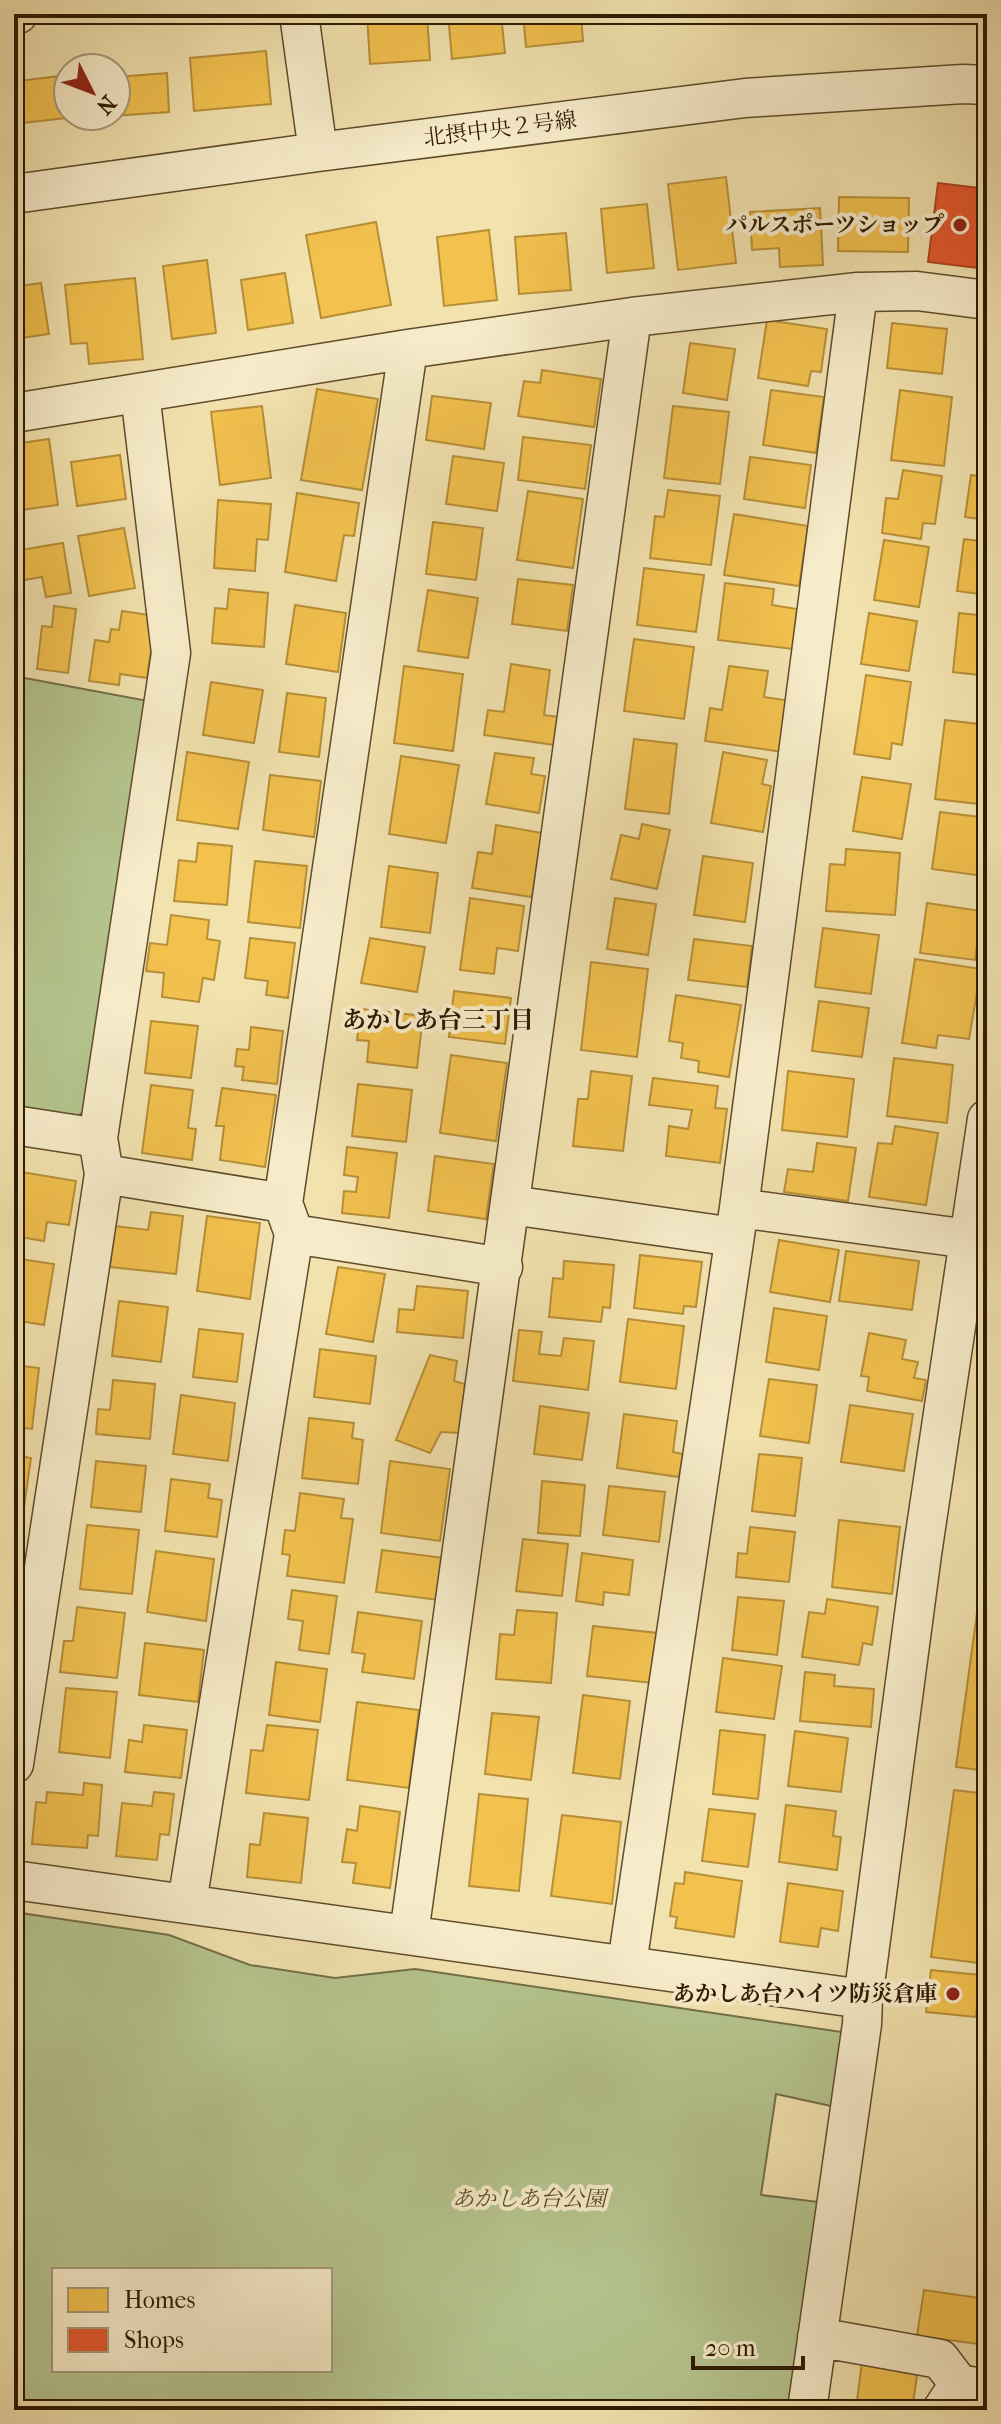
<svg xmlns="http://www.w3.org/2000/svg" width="1001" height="2424" font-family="'IM FELL French Canon','Noto Serif JP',serif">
<rect width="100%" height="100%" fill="#f2e2ae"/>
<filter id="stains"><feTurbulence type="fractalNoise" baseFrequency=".0025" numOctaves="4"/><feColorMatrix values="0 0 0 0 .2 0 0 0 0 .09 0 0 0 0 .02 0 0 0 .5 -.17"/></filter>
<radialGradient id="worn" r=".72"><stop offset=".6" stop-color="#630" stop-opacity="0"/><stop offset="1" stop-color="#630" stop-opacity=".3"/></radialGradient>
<path fill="#b5c48e" stroke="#726f48" stroke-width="2" fill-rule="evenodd" d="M14 676 164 704 106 1094 78 1116 14 1106Z
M14 1912 169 1935 250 1965 335 1978 415 1969 842 2032 831 2106 776 2094 761 2195 819 2202 790 2410H14ZM54 2270H330V2370H54Z"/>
<path fill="#f2c14e" stroke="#b78f37" stroke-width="2" d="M367 14H427L430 60 370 64Z
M448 14H501L505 53 452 59Z
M523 14H581L583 41 526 47Z
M266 51 271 104 194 111 190 58Z
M167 73 169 112 112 116H116V77Z
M68 75V116H84L23 123 18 81Z
M726 177 736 263 678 270 668 184Z
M839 197 909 198 908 252 838 251Z
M647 204 654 268 607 273 601 209Z
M820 208 823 265 780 267 779 248 752 250 750 212Z
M376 222 391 305 321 318 306 235Z
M489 230 497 300 444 306 437 237Z
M566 233 571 290 519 294 515 237Z
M207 260 216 333 172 339 163 266Z
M285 273 293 323 248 330 241 280Z
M135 278 143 359 89 364 87 343 71 344 65 285Z
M41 283 49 334 14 339V287Z
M767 320 827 329 821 372 811 371 808 386 758 378Z
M892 323 947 329 942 374 887 368Z
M986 342H987V388L979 387Z
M690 343 735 349 727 400 683 393Z
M542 370 601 379 594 427 518 416 524 381 540 383Z
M317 389 378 399 362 490 301 480Z
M771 390 824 397 816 453 763 445Z
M900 390 952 397 944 466 891 460Z
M432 396 491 403 484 449 426 440Z
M262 406 271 478 220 485 211 412Z
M673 406 729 412 720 484 664 478Z
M523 437 591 445 585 489 518 480Z
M49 439 58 505 21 510 14 444Z
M120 455 126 499 77 506 71 462Z
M453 456 504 463 497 511 446 504Z
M750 457 811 465 805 508 744 499Z
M903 470 942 476 935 524 923 523 921 539 882 533 886 498 898 499Z
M971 475 987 477V520L965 517Z
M668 490 720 496 711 565 650 558 655 516 664 517Z
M528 491 583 499 573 568 517 560Z
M297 493 359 503 354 536 344 535 336 581 285 572Z
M218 500 271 504 268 540 257 539 255 571 214 568Z
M734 514 808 526 799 586 724 575Z
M433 522 483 528 476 580 426 574Z
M124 528 135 588 89 596 78 536Z
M964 539 987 542V595L957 591Z
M884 540 929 547 919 607 874 600Z
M63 543 71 593 46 597 42 577 19 581 14 551Z
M644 568 704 575 696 632 637 625Z
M518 579 573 585 567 631 512 624Z
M725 583 774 589 772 605 797 609 793 649 718 640Z
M229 589 268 593 264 647 212 643 215 608 227 609Z
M428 590 478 598 468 658 418 651Z
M295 605 346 613 338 672 286 664Z
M54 606 76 609 68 673 37 669 42 626 52 627Z
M122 611 156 616 147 678 120 674 119 685 89 681 95 640 109 642 111 629 119 630Z
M869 613 917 621 909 671 861 664Z
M959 613 987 616V676L953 672Z
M634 639 694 647 684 719 624 711Z
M511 664 550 670 544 715 559 717 555 745 484 735 488 710 504 712Z
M404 666 463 674 453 751 394 743Z
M729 666 768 671 764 697 791 701 783 752 705 741 710 708 722 710Z
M866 675 911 682 902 745 892 743 890 759 854 754Z
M211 682 263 690 254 743 203 735Z
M287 693 326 698 319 757 279 752Z
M945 720 987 725V805L935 799Z
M634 739 677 744 669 814 625 809Z
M187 752 249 762 238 829 177 820Z
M723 752 767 760 762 784 771 786 763 832 711 823Z
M495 753 534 758 531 774 545 776 539 813 486 804Z
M401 756 459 765 446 843 389 834Z
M270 775 321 781 314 837 263 830Z
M862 777 911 784 902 839 853 831Z
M940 812 987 818V851L983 876 932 869Z
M642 824 670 830 657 889 611 879 621 835 639 839Z
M496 825 542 833 532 897 472 888 478 852 492 854Z
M198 843 232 846 227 905 174 901 179 860 196 862Z
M846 849 900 853 895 915 826 911 830 864 845 865Z
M703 856 753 863 745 922 694 915Z
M255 861 307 866 300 928 248 922Z
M389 866 438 873 430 933 381 927Z
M470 898 524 906 518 951 497 948 494 974 460 970Z
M615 898 656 904 648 955 607 949Z
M927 903 981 911 975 960 920 953Z
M171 915 209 920 207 939 220 941 214 980 203 978 199 1002 162 997 164 973 146 971 150 943 167 945Z
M823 928 879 935 871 994 815 987Z
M250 938 295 943 288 998 266 995 268 981 245 978Z
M370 938 425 947 417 992 361 983Z
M694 939 752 946 747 987 688 980Z
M915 959 981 969 969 1039 938 1035 936 1048 902 1043Z
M591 962 648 969 637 1057 581 1050Z
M454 991 511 998 505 1044 449 1037Z
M676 995 741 1005 729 1077 698 1072 699 1061 681 1058 683 1043 669 1041Z
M819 1001 869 1008 862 1057 812 1051Z
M361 1009 423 1016 417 1068 367 1062 369 1041 357 1040Z
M151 1021 198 1026 191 1078 145 1073Z
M251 1027 283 1031 277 1084 242 1080 244 1067 235 1066 237 1049 249 1050Z
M451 1055 507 1063 496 1141 440 1133Z
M894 1058 953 1065 947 1123 887 1116Z
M591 1071 632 1076 623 1151 573 1146 578 1099H588Z
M788 1071 854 1079 847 1137 782 1130Z
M653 1078 718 1086 715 1108 727 1109 720 1163 666 1156 669 1126 688 1129 692 1110 649 1105Z
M358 1084 412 1090 406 1142 352 1136Z
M151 1085 193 1090 188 1128 196 1129 192 1160 142 1153Z
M222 1088 276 1095 265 1167 220 1160 224 1126H216Z
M895 1126 938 1133 926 1205 869 1197 878 1143 892 1144Z
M817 1143 856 1148 848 1201 784 1192 788 1169 813 1172Z
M347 1147 397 1153 389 1218 342 1213 344 1191 356 1192 358 1177 344 1175Z
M435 1156 494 1164 486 1219 428 1211Z
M15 1171 76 1181 69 1225 47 1222 44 1241 14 1236Z
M151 1212 183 1216 176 1274 110 1267 115 1226 148 1230Z
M207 1216 260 1223 250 1299 197 1291Z
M779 1240 839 1250 830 1302 770 1292Z
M846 1251 919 1261 912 1310 839 1301Z
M640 1255 702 1262 696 1307 684 1306 683 1314 634 1308Z
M14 1258 54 1264 44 1325 14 1320Z
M564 1261 614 1265 610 1308 603 1307 601 1322 549 1317 553 1278 563 1279Z
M338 1267 385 1274 373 1342 326 1334Z
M417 1286 468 1291 463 1338 397 1332 399 1309 414 1310Z
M119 1301 168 1307 161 1362 112 1356Z
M774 1308 827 1316 819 1370 766 1362Z
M628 1319 684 1326 676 1389 620 1382Z
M199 1329 243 1334 237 1382 193 1377Z
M519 1330 542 1332 539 1354 561 1356 564 1338 594 1341 588 1390 513 1381Z
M869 1333 906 1340 902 1359 918 1362 914 1378 926 1380 922 1401 867 1391 869 1377 861 1376Z
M320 1349 376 1356 370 1404 314 1397Z
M430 1355 457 1361 454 1381 465 1384 460 1433 441 1432 430 1453 396 1440Z
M14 1365 39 1368 32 1429 14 1427Z
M769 1379 817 1385 809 1443 760 1436Z
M113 1380 155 1384 150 1439 96 1434 98 1409 110 1410Z
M181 1395 235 1403 228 1461 173 1454Z
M850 1405 913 1414 904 1471 841 1462Z
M540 1406 589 1413 582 1460 534 1454Z
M624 1414 677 1421 673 1452 683 1454 679 1477 617 1468Z
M309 1418 354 1423 352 1438 363 1440 358 1484 302 1478Z
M759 1454 802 1458 795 1516 752 1511Z
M14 1455 31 1458 22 1521 14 1519Z
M96 1461 146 1466 141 1512 91 1507Z
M390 1461 450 1469 440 1541 381 1533Z
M171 1479 210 1484 208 1498 222 1500 217 1537 165 1531Z
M542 1481 585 1485 580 1536 538 1533Z
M609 1486 665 1492 659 1542 603 1535Z
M300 1493 344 1499 341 1518 353 1519 344 1583 287 1576 290 1555 282 1554 285 1530 295 1531Z
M839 1520 900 1527 892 1594 832 1587Z
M87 1525 139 1530 132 1594 80 1589Z
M750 1527 795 1532 789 1582 736 1577 738 1553 747 1554Z
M523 1539 568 1544 562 1596 516 1591Z
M382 1550 444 1558 438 1600 376 1592Z
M156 1551 214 1559 206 1621 147 1612Z
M582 1553 633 1560 629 1595 604 1592 603 1605 576 1601Z
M292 1590 337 1596 329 1654 299 1650 303 1621 288 1619Z
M980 1591 987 1592V1771L956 1767Z
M738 1597 784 1601 777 1655 732 1650Z
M827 1599 878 1607 872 1645 863 1643 859 1665 802 1657 809 1612 825 1614Z
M77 1607 125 1613 117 1678 60 1672 64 1641H73Z
M517 1610 557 1613 551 1683 496 1679 500 1634 514 1635Z
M358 1612 422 1621 414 1679 362 1672 365 1654 352 1652Z
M593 1626 658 1633 653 1683 587 1676Z
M145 1643 204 1650 198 1702 139 1695Z
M723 1658 782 1666 774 1719 716 1712Z
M276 1662 327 1669 320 1722 269 1715Z
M805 1672 835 1675 834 1686 874 1689 871 1727 800 1721Z
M66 1688 117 1692 110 1758 59 1752Z
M583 1695 630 1701 620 1779 573 1773Z
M357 1702 419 1710 409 1788 347 1780Z
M492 1713 539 1717 531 1780 485 1774Z
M144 1725 187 1730 181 1778 125 1772 129 1740 142 1742Z
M267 1725 318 1730 309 1800 246 1793 251 1750 263 1751Z
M720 1730 765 1735 758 1799 713 1794Z
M795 1731 848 1738 841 1792 788 1786Z
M84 1783 102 1785 98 1836 88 1835 87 1848 32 1844 36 1802 46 1803 47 1792 83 1795Z
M954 1790 987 1794V1964L931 1957Z
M154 1792 174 1794 169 1835 160 1834 157 1860 116 1856 122 1803 152 1806Z
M479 1794 528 1799 519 1891 469 1886Z
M786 1805 836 1811 833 1836 841 1837 837 1870 779 1862Z
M360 1806 400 1812 390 1888 353 1883 356 1863 342 1862 347 1829 357 1831Z
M709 1809 755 1814 748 1867 702 1861Z
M264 1813 308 1818 301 1883 247 1877 250 1844 260 1845Z
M562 1815 621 1822 612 1904 551 1896Z
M685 1872 742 1881 734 1937 675 1928 677 1917 670 1916 675 1883 684 1884Z
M788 1883 843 1891 838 1931 821 1928 818 1947 780 1942Z
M931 1970 980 1975 976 2017 926 2012Z
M924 2290 987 2299V2345L917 2336Z
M862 2362 918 2369 912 2410 856 2408Z"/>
<path fill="#e4572e" stroke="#ad4520" stroke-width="2" d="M938 183 987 189V269L928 262Z"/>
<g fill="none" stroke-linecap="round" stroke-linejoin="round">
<g stroke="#5f4c2c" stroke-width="41">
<path id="minor" d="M299 14 318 152
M14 15 18 14
M14 194 318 152 745 98 963 84 987 85
M14 413 408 349 632 317 858 292 917 291 987 300
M14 1125 98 1138
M104 1174 283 1203
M511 1205 734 1237
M739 1208 969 1239
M294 1234 503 1267
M14 1764 104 1174 98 1138 171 653 140 393
M14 1880 863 1999
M187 1903 294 1234 283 1203 408 349
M409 1934 632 317
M627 1964 739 1208 858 292
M817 2337 940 2359 959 2384
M807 2410 862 2024 863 1999 922 1554 987 1119
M942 2410 959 2384 987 2389"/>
</g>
<use href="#minor" stroke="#f7ecca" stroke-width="38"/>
</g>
<g fill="#8f2418" stroke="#f7ecca" stroke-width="3">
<circle cx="960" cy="225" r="8"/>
<circle cx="953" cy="1994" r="8"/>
</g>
<g text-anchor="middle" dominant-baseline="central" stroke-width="8" stroke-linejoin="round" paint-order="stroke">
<g font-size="22" fill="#2e1a01" stroke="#f7ecca">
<text transform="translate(500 129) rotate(-7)">北摂中央２号線</text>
</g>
<g font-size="22" font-weight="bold" fill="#2e1a01" stroke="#f7ecca" text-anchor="end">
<text x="944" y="225">パルスポーツショップ</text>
<text x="937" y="1994">あかしあ台ハイツ防災倉庫</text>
</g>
<g font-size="22" font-style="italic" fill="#564d2b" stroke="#f7ecca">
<text x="529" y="2199">あかしあ台公園</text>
</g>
<g font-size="24" font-weight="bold" fill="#2e1a01" stroke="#f7ecca">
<text x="438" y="1020">あかしあ台三丁目</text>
</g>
</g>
<rect width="1001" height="2424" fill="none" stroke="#f2e2ae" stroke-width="48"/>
<rect x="16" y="16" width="969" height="2392" fill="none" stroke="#2e1a01" stroke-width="4"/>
<rect x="24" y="24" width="953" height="2376" fill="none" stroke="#2e1a01" stroke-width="2"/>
<rect x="52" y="2268" width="280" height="104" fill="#f7ecca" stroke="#a7987a" stroke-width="2"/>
<rect x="68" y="2288" width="40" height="24" fill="#f2c14e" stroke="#a7987a" stroke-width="2"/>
<text x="124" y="2308" font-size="24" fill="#2e1a01">Homes</text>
<rect x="68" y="2328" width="40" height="24" fill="#e4572e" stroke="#a7987a" stroke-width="2"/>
<text x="124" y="2348" font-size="24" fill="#2e1a01">Shops</text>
<g transform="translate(92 92) rotate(132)"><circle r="38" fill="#f7ecca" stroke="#a7987a" stroke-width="2"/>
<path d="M0-6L14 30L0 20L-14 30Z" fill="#8f2418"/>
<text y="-12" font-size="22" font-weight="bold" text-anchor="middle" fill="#2e1a01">N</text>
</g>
<path d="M693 2356v12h110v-12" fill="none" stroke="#2e1a01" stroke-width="4"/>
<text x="705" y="2356" font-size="24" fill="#2e1a01" stroke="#f7ecca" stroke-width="6" paint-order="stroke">20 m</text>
<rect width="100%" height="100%" filter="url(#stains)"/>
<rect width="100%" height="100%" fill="url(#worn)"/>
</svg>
